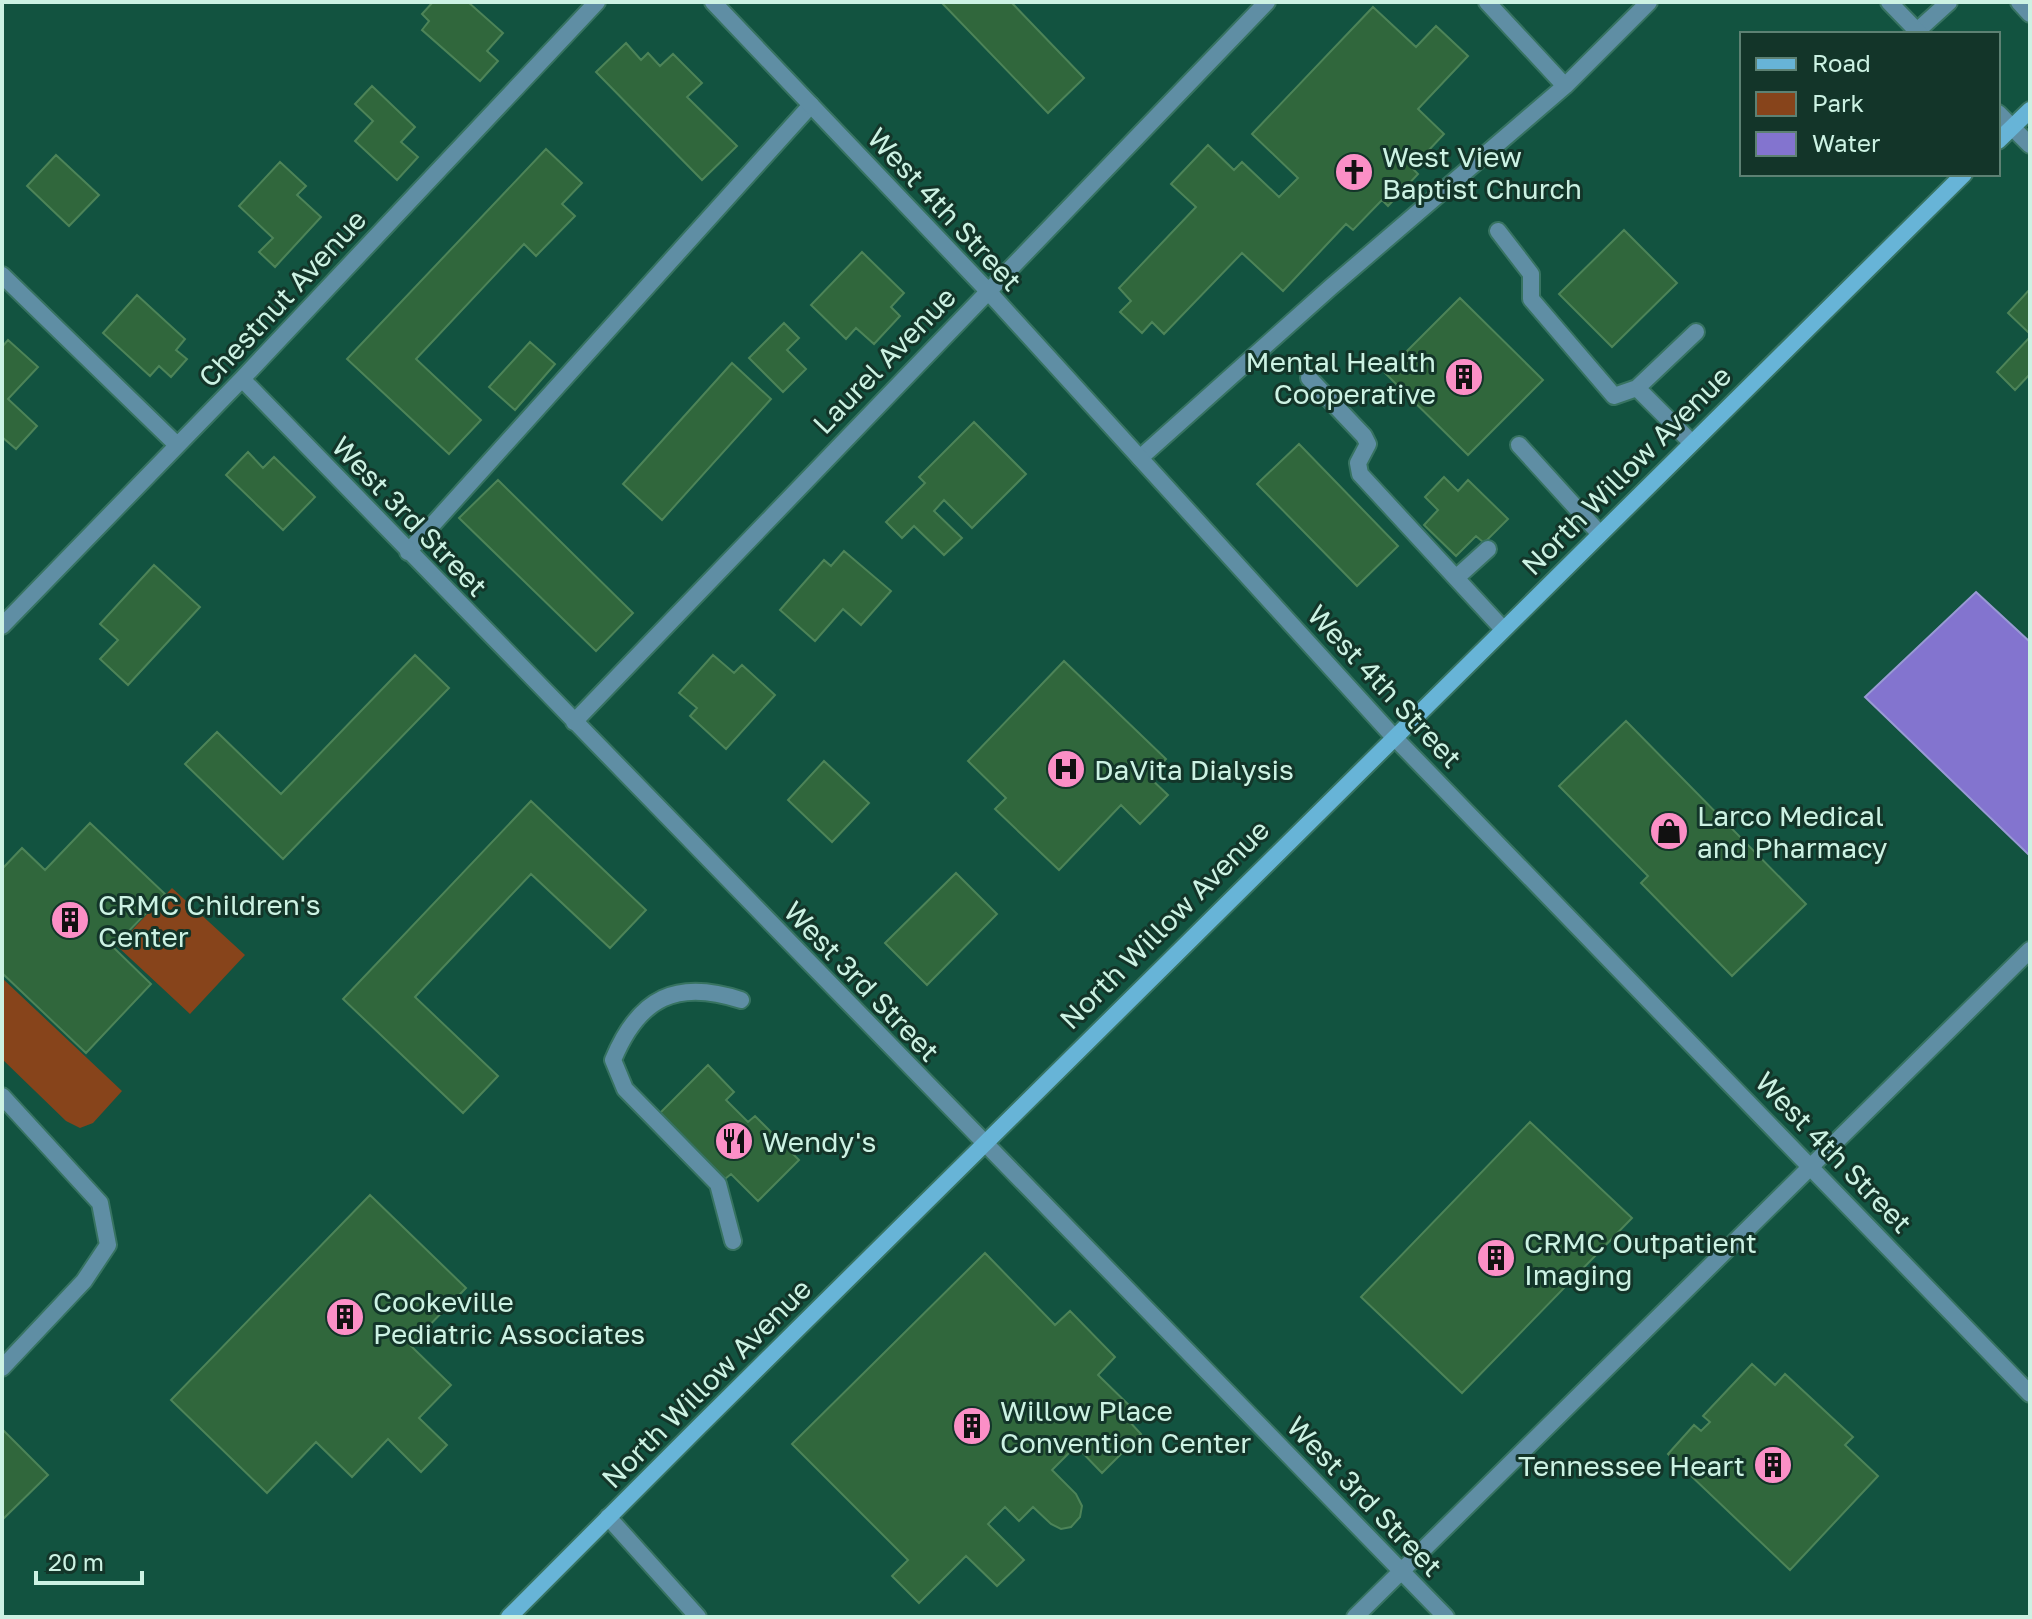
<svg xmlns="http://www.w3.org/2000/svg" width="2032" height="1619" font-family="'Golos Text',sans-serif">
<rect width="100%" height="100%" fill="#125340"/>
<path fill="#87441b" d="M172 888 245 955 190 1014 117 946Z
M2 978 122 1091 93 1123 80 1128 66 1121 2 1059Z"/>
<path fill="#8374cf" stroke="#999ad5" stroke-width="2" d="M1976 592 2030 642V856L1865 697Z"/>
<path fill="#30673c" stroke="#4d8458" stroke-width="2" d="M433 2H468L503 33 487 51 498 61 480 81 422 30 429 21 422 14Z
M941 2H1011L1084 78 1048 113Z
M1373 7 1416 47 1436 26 1468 56 1418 109 1444 134 1412 168 1418 174 1388 206 1382 200 1353 230 1346 224 1283 291 1242 253 1164 334 1152 322 1142 333 1120 312 1131 301 1119 288 1196 207 1171 184 1208 145 1234 170 1242 162 1279 197 1298 178 1252 134Z
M626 43 641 60 648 53 660 66 673 54 702 83 687 97 737 146 702 180 596 72Z
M372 86 415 127 401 142 418 157 397 180 355 141 373 121 355 104Z
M546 149 582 183 562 204 575 216 536 256 524 244 416 359 481 420 449 454 347 359Z
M56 155 99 195 69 226 27 186Z
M280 162 306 186 297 195 321 217 275 267 259 252 273 238 239 206Z
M1624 230 1677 283 1612 347 1559 294Z
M862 252 904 293 891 307 900 316 874 344 856 328 846 339 811 305Z
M2030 289V334L2008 313Z
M137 295 185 339 176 350 187 359 171 377 159 366 150 376 103 333Z
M1460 298 1543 380 1468 455 1385 373Z
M784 323 799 338 787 350 806 369 783 392 749 358Z
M2030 337V374L2015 390 1997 372Z
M8 340 38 367 8 399 37 426 16 449 2 437V347Z
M530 342 555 364 515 410 489 387Z
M732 363 771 399 662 520 623 484Z
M974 422 1026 474 972 528 944 500 934 511 962 538 944 555 914 526 902 538 886 522 925 483 919 477Z
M1299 444 1398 546 1357 586 1257 484Z
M248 452 263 468 274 457 315 497 283 530 226 475Z
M1444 477 1458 491 1468 480 1508 519 1484 543 1476 536 1456 556 1424 525 1438 510 1425 497Z
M498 480 633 613 596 651 459 518Z
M844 551 891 591 861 625 843 609 815 641 780 610 824 560 831 566Z
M154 565 200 607 128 685 100 659 118 640 100 624Z
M415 655 449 688 283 859 185 764 217 732 281 794Z
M713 655 734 673 742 665 775 695 726 749 690 716 697 708 679 693Z
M1064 661 1166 759 1149 777 1168 795 1140 824 1121 805 1059 870 995 809 1006 798 968 761Z
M1626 721 1806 904 1732 976 1641 883 1648 876 1559 786Z
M824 761 869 803 832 842 788 800Z
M531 801 646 910 610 948 531 874 415 997 498 1076 463 1113 343 999Z
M90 823 165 894 113 947 151 984 86 1053 2 973V869L22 848 45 870Z
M956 873 997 914 927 985 885 943Z
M708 1065 734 1092 726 1100 748 1122 755 1116 799 1160 758 1201 731 1174 725 1179 660 1113Z
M1530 1122 1632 1218 1462 1393 1361 1297Z
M370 1195 466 1288 410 1345 451 1385 419 1418 447 1445 421 1472 388 1439 352 1477 316 1442 267 1493 171 1400Z
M985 1253 1055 1325 1070 1311 1115 1357 1098 1375 1135 1411 1127 1419 1141 1434 1102 1473 1076 1446 1052 1470 1076 1494 1082 1506 1080 1517 1071 1527 1061 1529 1051 1524 1033 1507 1019 1521 1005 1507 988 1524 1024 1560 997 1586 966 1556 919 1603 892 1576 908 1560 792 1444Z
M1752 1364 1775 1385 1785 1374 1853 1437 1845 1445 1878 1476 1790 1570 1668 1454 1694 1425 1701 1431 1710 1422 1703 1416Z
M2 1429 48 1475 2 1520Z"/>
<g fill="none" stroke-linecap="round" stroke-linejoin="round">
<g stroke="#377361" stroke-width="20">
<path id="lane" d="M1487 2 1565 86
M2019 2 2030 14
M1917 31 1949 2
M1498 231 1531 274V299L1614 396 1637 388
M1309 378 1364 436 1368 444 1358 463 1360 474 1502 628
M1691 442 1637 388 1696 332
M1519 445 1599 533
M1140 458 1331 287 1565 86 1649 2
M408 552 811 105
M1456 578 1488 549
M2 1096 100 1203 108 1245 84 1281 2 1368
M733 1241 718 1184 625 1089 613 1060C639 997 677 979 741 1000"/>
</g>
<g stroke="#377361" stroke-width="20">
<path id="street" d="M713 2 987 290 1392 735 2030 1394
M1889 2 1920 34
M1998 113 2030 145
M2 275 177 445
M242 379 1446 1617
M2 626 242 379 597 2
M574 722 1267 2
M608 1517 698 1617
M1355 1617 2030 950"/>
</g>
<g stroke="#377361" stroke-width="20">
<path id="secondary" d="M1998 141 2030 110
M509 1617C991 1133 1477 653 1964 174"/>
</g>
<use href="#lane" stroke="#5f8ea4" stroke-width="16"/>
<use href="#street" stroke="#5f8ea4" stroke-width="16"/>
<use href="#secondary" stroke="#67b4d7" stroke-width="16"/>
</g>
<defs>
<g id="church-disc" transform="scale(2)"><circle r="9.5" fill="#fb8fc6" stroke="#133529"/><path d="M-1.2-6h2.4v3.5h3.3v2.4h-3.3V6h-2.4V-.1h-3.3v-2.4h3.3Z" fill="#111"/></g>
<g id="building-disc" transform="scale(2)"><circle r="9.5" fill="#fb8fc6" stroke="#133529"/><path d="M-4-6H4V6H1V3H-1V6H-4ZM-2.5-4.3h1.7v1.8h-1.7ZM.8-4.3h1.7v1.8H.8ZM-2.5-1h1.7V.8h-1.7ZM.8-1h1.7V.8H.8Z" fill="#111"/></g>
<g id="hospital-disc" transform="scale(2)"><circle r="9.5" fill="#fb8fc6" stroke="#133529"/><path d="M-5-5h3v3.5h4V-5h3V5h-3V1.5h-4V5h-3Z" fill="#111"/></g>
<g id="shop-disc" transform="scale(2)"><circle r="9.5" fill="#fb8fc6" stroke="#133529"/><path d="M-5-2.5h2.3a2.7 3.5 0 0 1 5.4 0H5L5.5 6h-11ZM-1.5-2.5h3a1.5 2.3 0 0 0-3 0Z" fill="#111"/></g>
<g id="restaurant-disc" transform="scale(2)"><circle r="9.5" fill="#fb8fc6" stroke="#133529"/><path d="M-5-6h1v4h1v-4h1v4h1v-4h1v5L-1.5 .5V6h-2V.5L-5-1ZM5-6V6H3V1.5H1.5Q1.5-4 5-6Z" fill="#111"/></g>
</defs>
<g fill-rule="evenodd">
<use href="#church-disc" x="1354" y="172"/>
<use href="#building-disc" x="1464" y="377"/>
<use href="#hospital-disc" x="1066" y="769"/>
<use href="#shop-disc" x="1669" y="831"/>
<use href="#building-disc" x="70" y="920"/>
<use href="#restaurant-disc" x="734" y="1141"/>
<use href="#building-disc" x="1496" y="1258"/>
<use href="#building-disc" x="345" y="1317"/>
<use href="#building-disc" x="972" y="1426"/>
<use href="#building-disc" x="1773" y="1465"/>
</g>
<g text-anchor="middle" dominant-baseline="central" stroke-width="6" stroke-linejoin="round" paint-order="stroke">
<g font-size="28" fill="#ccf2e3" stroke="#133529" text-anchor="start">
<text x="1382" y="156">West View<tspan x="1382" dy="32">Baptist Church</tspan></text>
<text x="1436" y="361" text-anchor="end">Mental Health<tspan x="1436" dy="32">Cooperative</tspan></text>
<text x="1094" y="769">DaVita Dialysis</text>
<text x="1697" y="815">Larco Medical<tspan x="1697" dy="32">and Pharmacy</tspan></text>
<text x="98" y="904">CRMC Children's<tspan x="98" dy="32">Center</tspan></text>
<text x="762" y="1141">Wendy's</text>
<text x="1524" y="1242">CRMC Outpatient<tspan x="1524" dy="32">Imaging</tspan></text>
<text x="373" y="1301">Cookeville<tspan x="373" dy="32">Pediatric Associates</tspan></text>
<text x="1000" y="1410">Willow Place<tspan x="1000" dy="32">Convention Center</tspan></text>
<text x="1745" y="1465" text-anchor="end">Tennessee Heart</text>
</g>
<g font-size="28" fill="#ccf2e3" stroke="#133529">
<text transform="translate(945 209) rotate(47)">West 4th Street</text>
<text transform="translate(282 298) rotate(-47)">Chestnut Avenue</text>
<text transform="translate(884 360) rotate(-46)">Laurel Avenue</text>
<text transform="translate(1626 470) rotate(-45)">North Willow Avenue</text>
<text transform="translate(410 516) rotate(46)">West 3rd Street</text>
<text transform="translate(1385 686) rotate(47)">West 4th Street</text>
<text transform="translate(1164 924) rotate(-45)">North Willow Avenue</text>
<text transform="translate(862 981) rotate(46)">West 3rd Street</text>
<text transform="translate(1834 1152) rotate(46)">West 4th Street</text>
<text transform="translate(706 1383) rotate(-45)">North Willow Avenue</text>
<text transform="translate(1365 1496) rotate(46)">West 3rd Street</text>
</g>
</g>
<rect width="2032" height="1619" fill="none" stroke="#ccf2e3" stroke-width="8"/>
<rect x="1740" y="32" width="260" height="144" fill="#133529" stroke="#5d8173" stroke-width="2"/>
<rect x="1756" y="58" width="40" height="12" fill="#67b4d7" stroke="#5d8173" stroke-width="2"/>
<text x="1812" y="72" font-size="24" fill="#ccf2e3">Road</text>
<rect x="1756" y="92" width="40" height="24" fill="#87441b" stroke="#5d8173" stroke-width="2"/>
<text x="1812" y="112" font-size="24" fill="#ccf2e3">Park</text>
<rect x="1756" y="132" width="40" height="24" fill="#8374cf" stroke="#5d8173" stroke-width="2"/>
<text x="1812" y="152" font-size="24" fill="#ccf2e3">Water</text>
<path d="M36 1571v12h106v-12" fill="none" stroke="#ccf2e3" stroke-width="4"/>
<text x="48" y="1571" font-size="24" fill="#ccf2e3" stroke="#133529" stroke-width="6" paint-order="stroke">20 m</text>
</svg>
